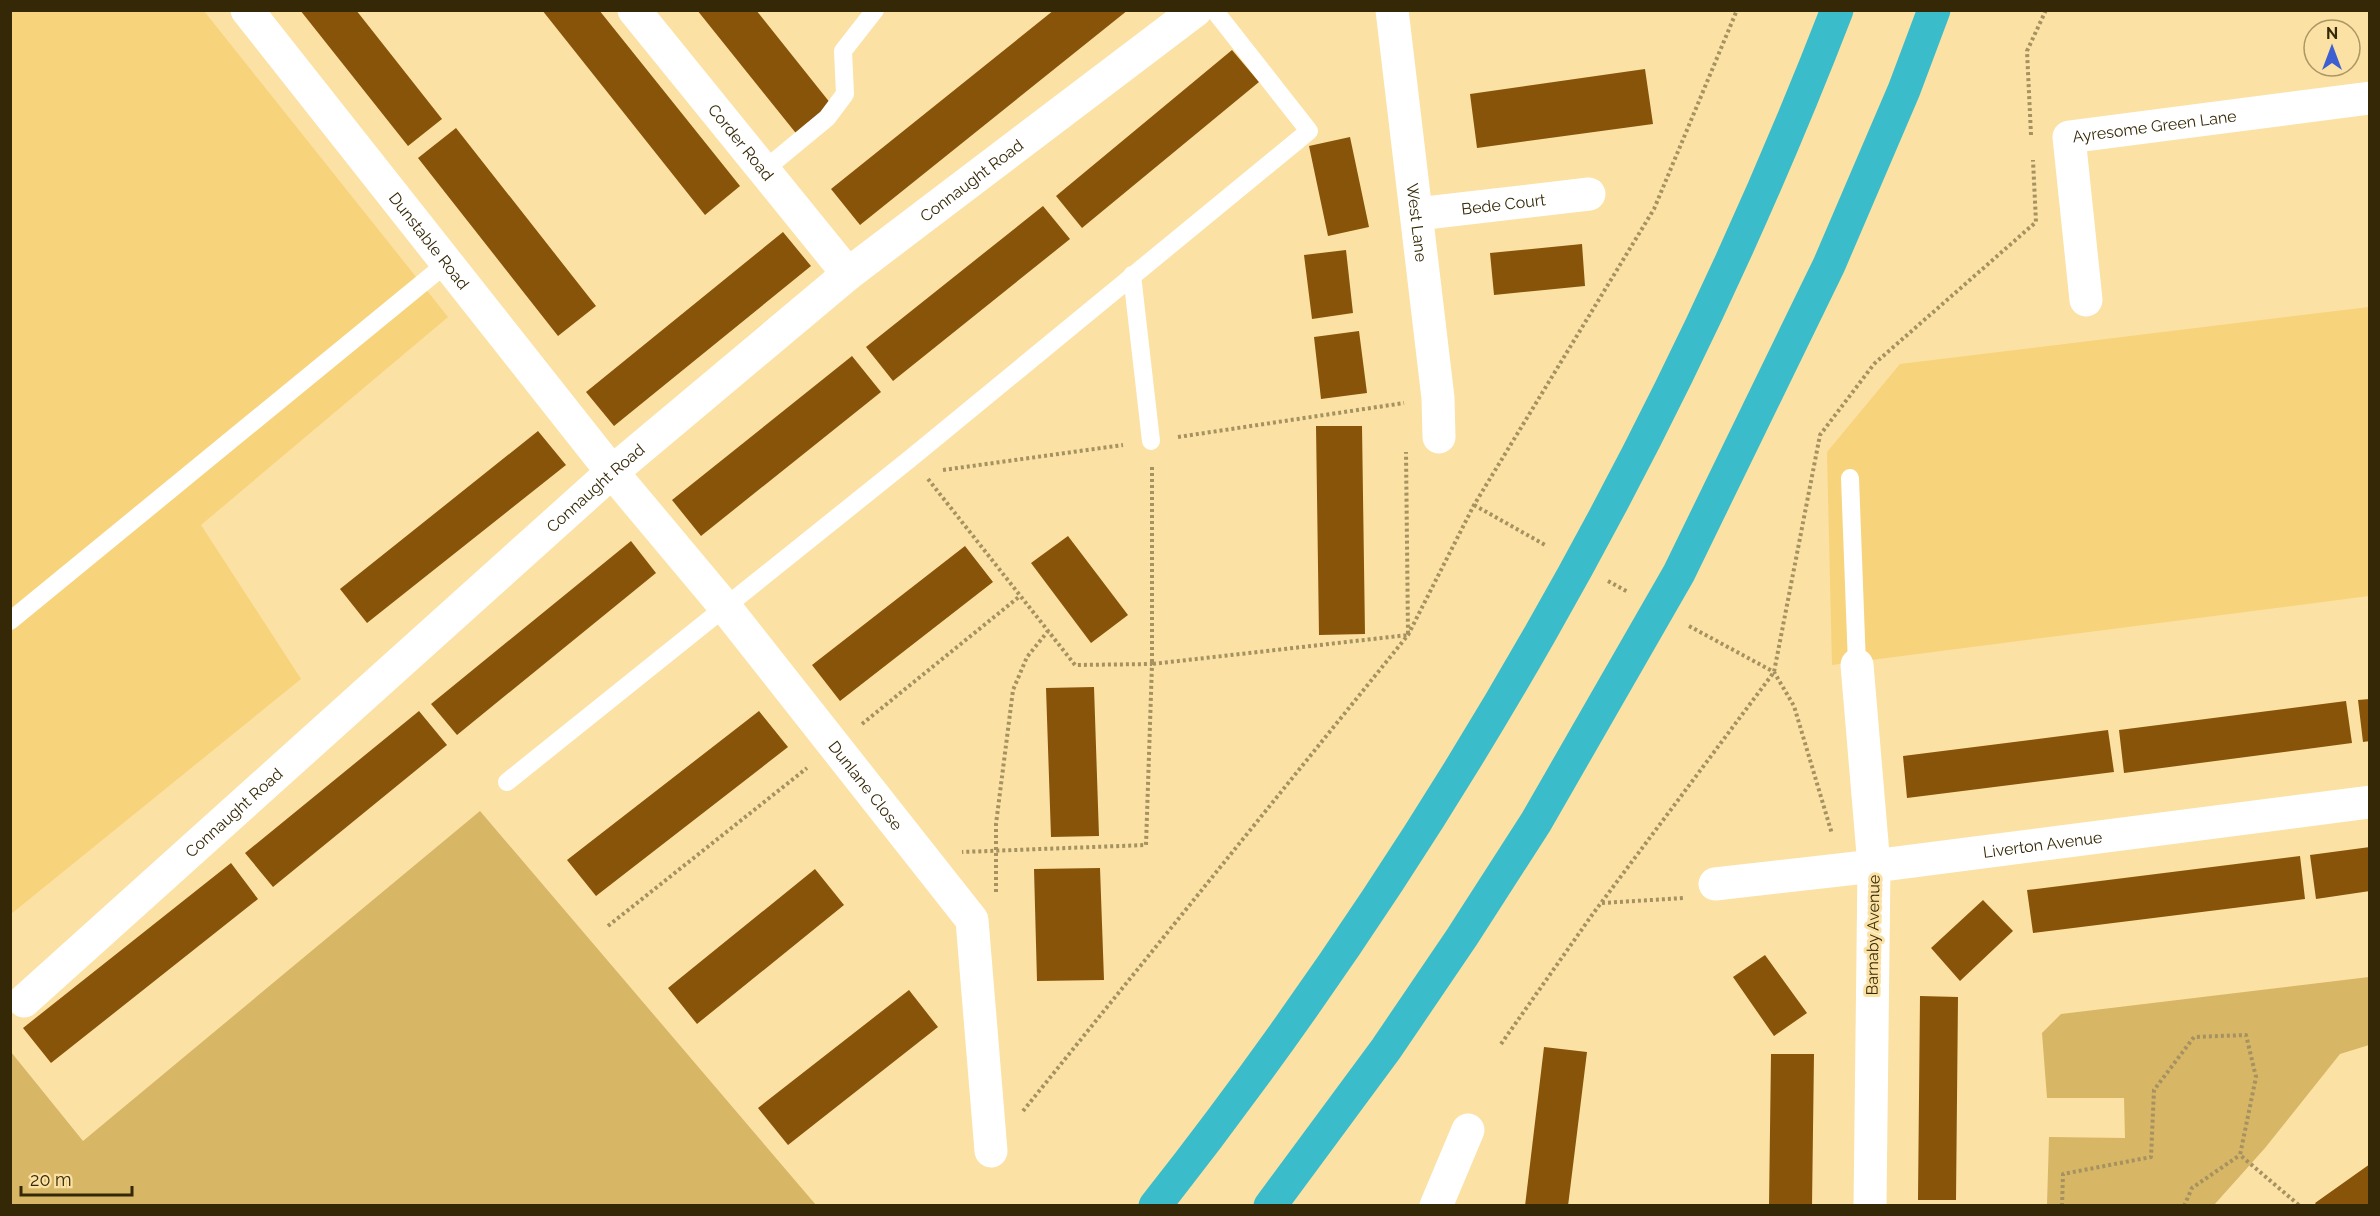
<svg xmlns="http://www.w3.org/2000/svg" width="2380" height="1216" font-family="Raleway,sans-serif">
<rect width="100%" height="100%" fill="#fbe1a3"/>
<path fill="#f7d37b" d="M11 11H204L448 317 201 525 301 679 11 914Z
M2369 307V596L1832 665 1827 452 1900 364Z"/>
<path fill="#d7b666" d="M480 811 816 1205H11V1052L83 1141Z
M2369 977V1045L2340 1054 2265 1148 2214 1205H2047L2049 1137 2125 1138 2124 1098H2047L2042 1033 2061 1014Z"/>
<path fill="#88540a" d="M300 10H356L442 119 408 146Z
M542 10H599L740 186 705 215Z
M697 10H756L835 109 799 137Z
M1054 10H1128L860 225 831 189Z
M1232 50 1259 82 1082 228 1056 196Z
M1645 69 1653 124 1477 148 1470 94Z
M456 128 596 306 558 336 418 158Z
M1350 137 1369 227 1328 236 1309 146Z
M1043 206 1070 239 893 381 866 347Z
M783 232 811 266 614 426 586 392Z
M1582 244 1585 286 1494 295 1490 253Z
M1346 250 1353 313 1312 319 1304 255Z
M1359 331 1367 393 1321 399 1314 337Z
M852 356 881 392 701 536 672 500Z
M1316 426H1362L1365 634 1319 635Z
M538 431 566 465 367 623 340 589Z
M1068 536 1128 615 1091 643 1031 563Z
M631 541 656 573 457 735 431 704Z
M965 546 993 582 840 701 812 665Z
M1094 687 1099 836 1051 837 1046 688Z
M2370 699V741L2363 742 2358 700Z
M2346 701 2352 743 2124 773 2119 730Z
M419 711 447 745 273 887 245 853Z
M759 711 788 747 596 896 567 860Z
M2108 730 2114 772 1907 798 1903 756Z
M2370 847V891L2316 899 2310 855Z
M2300 856 2305 899 2033 933 2027 890Z
M231 863 258 899 51 1063 23 1028Z
M1100 868 1104 980 1037 981 1034 869Z
M815 869 844 905 697 1024 668 988Z
M1983 900 2013 931 1960 981 1931 948Z
M1765 955 1807 1013 1774 1036 1733 977Z
M909 990 938 1027 788 1145 758 1108Z
M1920 996 1958 997 1956 1200H1918Z
M1544 1047 1587 1052 1568 1206H1525Z
M1771 1054H1814L1812 1206H1769Z
M2370 1164V1206H2317L2315 1203Z"/>
<g fill="none" stroke-linecap="round" stroke-linejoin="round">
<path stroke="#a69260" stroke-width="4" stroke-dasharray="3 3" stroke-linecap="butt" d="M2031 135 2027 51 2046 10
M1178 437 1404 403
M1152 467V664L1408 635 1406 452
M943 470 1123 445
M928 479 1075 665 1152 664 1146 845 962 852
M1474 505 1547 546
M1608 581 1628 592
M1689 626 1774 672 1794 706 1832 834
M862 724 1020 596
M996 892V824L1013 690 1027 657 1048 631
M1602 903 1684 898
M608 926 807 768
M1501 1044 1592 915 1774 672 1820 435 1874 364 2036 222 2033 160
M1023 1111 1408 635 1474 505 1654 209 1737 10
M2062 1206 2063 1174 2151 1157 2154 1090 2194 1037 2246 1035 2256 1077 2240 1155 2300 1206
M2184 1206 2192 1188 2240 1155"/>
<path stroke="#fff" stroke-width="18" d="M764 170 827 118 845 94 843 51 875 10
M1132 275 1151 441
M1850 478 1857 665
M10 621 447 263
M507 782 911 458 1309 131 1214 10"/>
<g stroke="#fff" stroke-width="33">
<path id="s1" d="M247 10 612 472 725 607 972 920 991 1151"/>
<path id="s2" d="M634 10 848 274"/>
<path id="s3" d="M1392 10 1438 398 1439 437"/>
<path id="s4" d="M1417 214 1589 194"/>
<path id="s5" d="M2086 300 2069 137 2370 98"/>
<path d="M1857 665 1874 866 1870 1206"/>
<path id="s6" d="M1715 884 1874 866 2370 802"/>
<path id="s7" d="M24 1001 612 472 848 274 1196 10"/>
<path d="M1436 1206 1468 1130"/>
</g>
<path stroke="#3abcca" stroke-width="33" d="M1155 1206C1439 845 1671 439 1837 10
M1270 1206 1386 1049 1462 937 1536 822 1679 573 1829 265 1904 90 1934 10"/>
</g>
<g text-anchor="middle" dominant-baseline="central" stroke-width="6" stroke-linejoin="round" paint-order="stroke">
<g font-size="16" fill="#352806" stroke="#fbe1a3">
<text stroke="none"><textPath href="#s5" startOffset="250">Ayresome Green Lane</textPath></text>
<text stroke="none"><textPath href="#s2" startOffset="170">Corder Road</textPath></text>
<text stroke="none"><textPath href="#s7" startOffset="1254">Connaught Road</textPath></text>
<text stroke="none"><textPath href="#s4" startOffset="87">Bede Court</textPath></text>
<text stroke="none"><textPath href="#s3" startOffset="214">West Lane</textPath></text>
<text stroke="none"><textPath href="#s1" startOffset="294">Dunstable Road</textPath></text>
<text stroke="none"><textPath href="#s7" startOffset="768">Connaught Road</textPath></text>
<text stroke="none"><textPath href="#s1" startOffset="992">Dunlane Close</textPath></text>
<text stroke="none"><textPath href="#s7" startOffset="282">Connaught Road</textPath></text>
<text stroke="none"><textPath href="#s6" startOffset="330">Liverton Avenue</textPath></text>
<text transform="translate(1873 935) rotate(-89)">Barnaby Avenue</text>
</g>
</g>
<rect width="2380" height="1216" fill="none" stroke="#352806" stroke-width="24"/>
<g transform="translate(2332 48)"><circle r="28" fill="#fbe1a3" stroke="#ac9764" stroke-width="1.5"/>
<path d="M0-4.5L10 22L0 15L-10 22Z" fill="#3e5fd1"/>
<text y="-9" font-size="16" font-weight="bold" text-anchor="middle" fill="#352806">N</text>
</g>
<path d="M21 1186v9h111v-9" fill="none" stroke="#352806" stroke-width="3"/>
<text x="30" y="1186" font-size="18" fill="#352806" stroke="#fbe1a3" stroke-width="4.5" paint-order="stroke">20 m</text>
</svg>
